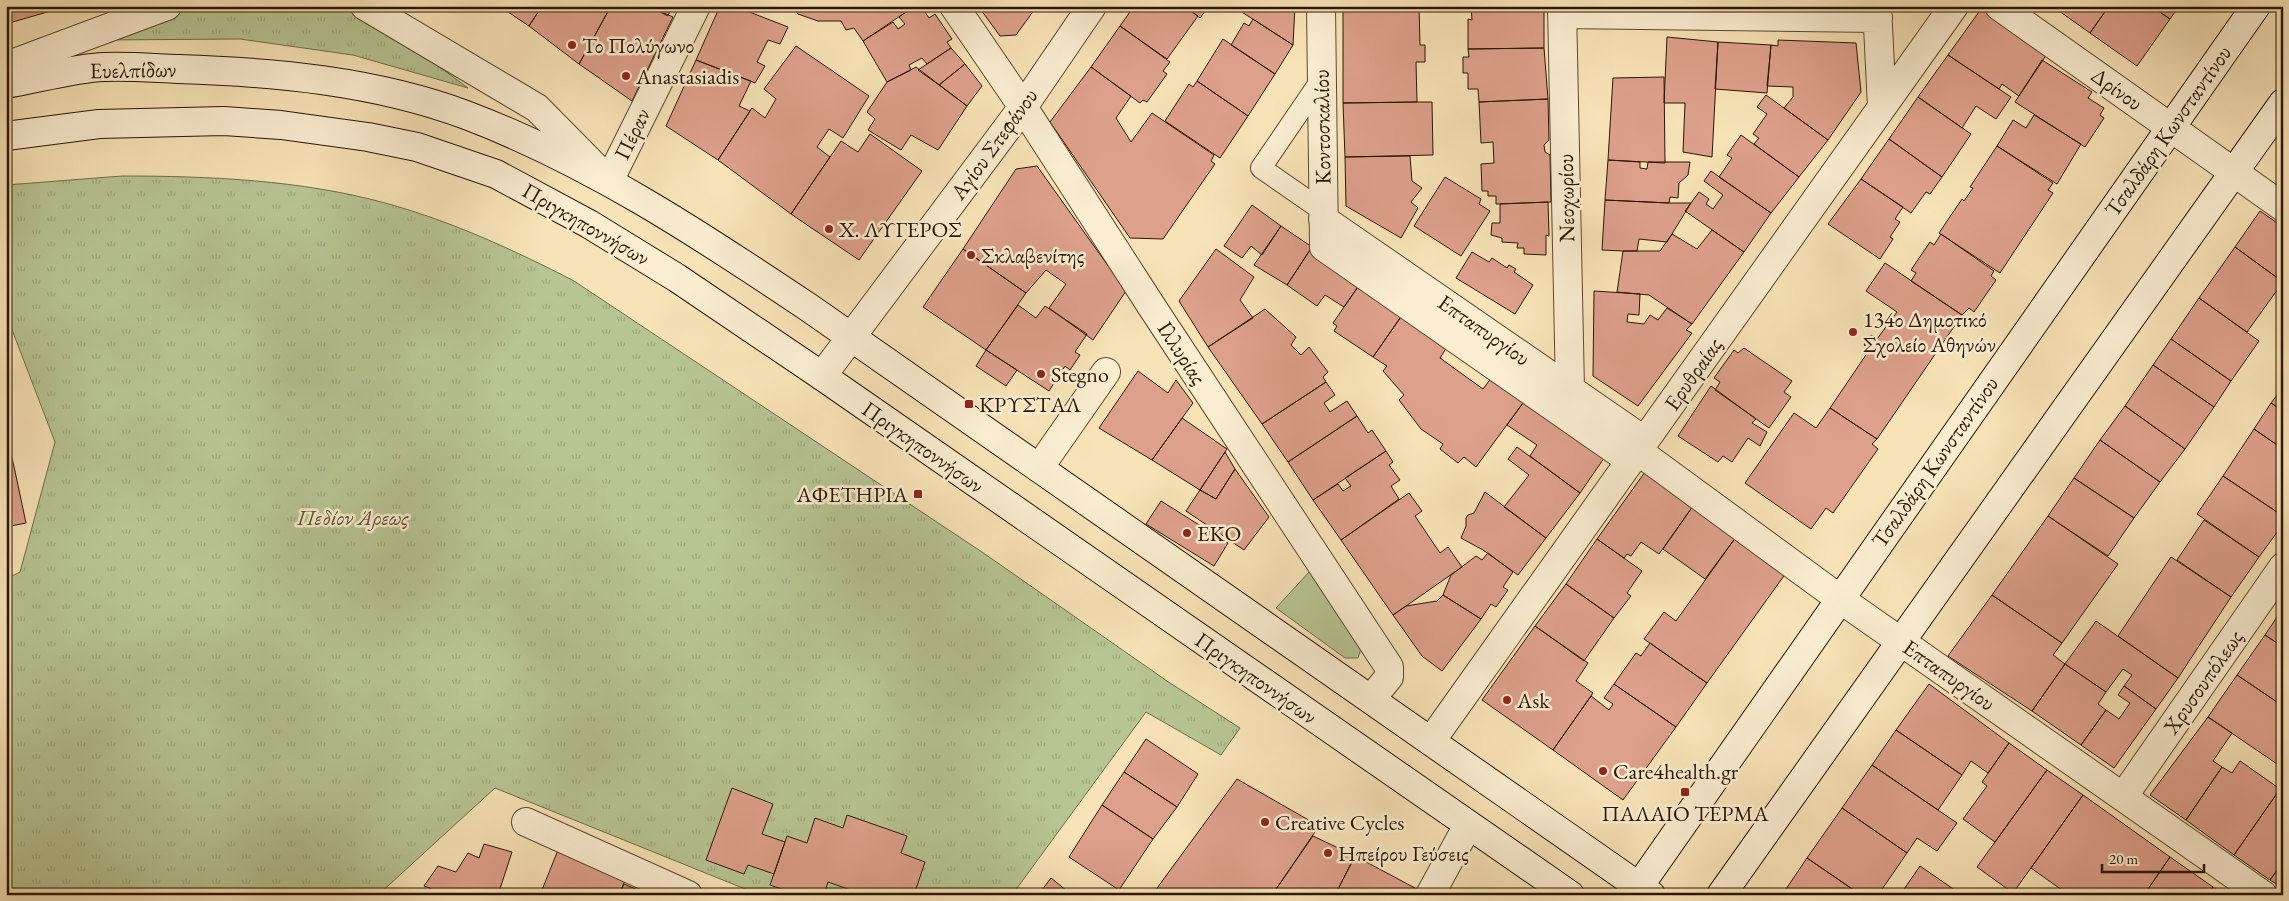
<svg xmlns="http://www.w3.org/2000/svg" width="2289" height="901" font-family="'EB Garamond',serif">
<defs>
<pattern id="park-tufts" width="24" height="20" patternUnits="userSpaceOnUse" patternTransform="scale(1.25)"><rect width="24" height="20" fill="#b7c593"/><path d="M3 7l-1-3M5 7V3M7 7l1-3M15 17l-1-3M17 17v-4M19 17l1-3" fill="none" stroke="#9ea87d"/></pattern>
</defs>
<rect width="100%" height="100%" fill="#f7e3b7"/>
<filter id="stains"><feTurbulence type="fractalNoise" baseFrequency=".004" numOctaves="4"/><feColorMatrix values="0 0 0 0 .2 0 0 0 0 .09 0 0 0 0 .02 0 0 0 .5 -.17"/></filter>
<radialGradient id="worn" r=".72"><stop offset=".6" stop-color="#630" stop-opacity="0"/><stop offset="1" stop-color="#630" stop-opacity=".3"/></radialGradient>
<path fill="url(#park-tufts)" stroke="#716e4a" d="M189 6H336L384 26 468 88 353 55 240 39 100 40Z
M122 176C209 176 301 180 385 203 451 221 514 250 574 281L982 552 1167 681 1240 728 1221 755 1146 712 1012 895H760L495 788 378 895H6V579L20 572 55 442 6 314V185Z"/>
<path fill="#b7c593" stroke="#716e4a" d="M1310 571 1361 649 1358 658H1345L1276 608Z"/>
<path fill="#dda08b" stroke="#2b1601" d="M6 6H53L54 10 6 24Z
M499 6H542L529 26Z
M542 6H611L579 64 529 26Z
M611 6H648L673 17 632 101 579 64Z
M648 6H672L668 16Z
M720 6H734L788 27 780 44 768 40 757 62 765 66 755 83 696 60Z
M791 6H915L863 41 854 28 846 30 841 21H818L798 14Z
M915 6H921L929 18 935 14 952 39 947 42 951 48 927 64 922 58 909 65 911 70 887 82 863 41 893 22 898 29 905 24 899 17Z
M978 6H1037L1016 35 1000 36Z
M1134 6H1184L1198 16 1167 59 1120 26Z
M1184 6H1209L1200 18Z
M1295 6 1293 45 1234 7V6Z
M1343 6H1419L1420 45H1425V62H1416L1417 102 1343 103Z
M1471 6H1544V48L1468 49V19L1472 20Z
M2052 6H2109L2090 33Z
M2109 6H2151L2170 19 2137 66 2090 33Z
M2151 6H2179L2170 19Z
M1981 9 2047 54 2019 96 2002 84 1999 89 1948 55Z
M1253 19 1293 45 1275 74 1231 45 1244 23 1249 26Z
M1120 26 1170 62 1163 71 1167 74 1147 102 1143 100 1140 103 1091 67Z
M1667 37 1718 42 1712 157 1683 152 1685 103H1664Z
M1223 39 1275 74 1248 116 1197 81Z
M1778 40 1856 43 1861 92 1828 140 1784 108 1793 97V87L1767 86 1771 45 1778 46Z
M1718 42 1771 45 1767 93 1715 89Z
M796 46 869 96 843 138 829 129 817 147 830 157 791 214 718 160 752 108 765 118 776 99 764 89Z
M951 48 965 64 939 85 918 70Z
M1544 48 1548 99 1479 102 1478 89H1468V73H1463V57H1469L1468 49Z
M1948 55 2011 97 1996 119 1976 106 1962 128 1918 97Z
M696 60 751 81 739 106 750 111 718 160 666 126Z
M2042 60 2092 92 2088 98 2104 108 2100 115 2104 118 2085 147 2015 102Z
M965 64 982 86 967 106 939 85Z
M916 67 967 106 938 150 911 135 901 150 868 130 875 119 867 112 887 82Z
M1091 67 1131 96 1116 118 1131 142 1152 113 1214 155 1211 161 1215 164 1163 239 1130 238 1050 122Z
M1664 77 1665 163 1608 160 1613 78Z
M1197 81 1248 116 1220 158 1165 121 1189 84 1193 87Z
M1766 95 1828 140 1799 177 1754 144 1759 138 1753 134 1767 114 1757 107Z
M1918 97 1971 134 1942 177 1889 139Z
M1548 99 1549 140 1544 145 1545 152 1550 155 1551 202 1496 204V196H1488V191H1482L1481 164 1494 163 1493 142 1481 143 1479 102Z
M1417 102H1432L1433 155 1345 157 1343 103Z
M2034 115 2081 144 2057 184 1997 146 2013 120 2026 128Z
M870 134 922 171 859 260 791 214 841 141 858 152Z
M1741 135 1799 177 1771 213 1719 177 1732 158 1727 155Z
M1889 139 1942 177 1930 194 1926 192 1911 213 1861 179Z
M1997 146 2053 183 2048 190 2053 193 2000 273 1939 233 1962 199 1964 201 1973 188 1970 187Z
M1410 156 1412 181 1422 188 1411 202 1418 208 1401 238 1346 206 1345 157Z
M1608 160 1640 162V168L1647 169 1648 162H1690L1688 175 1679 183 1678 198 1670 197 1669 203 1605 200Z
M1037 166 1126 291 1093 340 1049 308 1066 284 1046 270 1026 293 963 249 1016 169Z
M1711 171 1771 213 1744 252 1685 211 1699 192 1709 199 1706 204 1713 209 1723 195 1704 181Z
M1445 177 1481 199 1479 204 1490 211 1461 256 1414 226Z
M1861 179 1903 207 1895 219 1900 222 1890 237 1893 239 1880 259 1828 224Z
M1605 200 1669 203H1691L1667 242 1639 239 1637 251H1623L1602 250Z
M1548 202 1549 236 1546 235V255L1524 254V248H1517L1518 243 1502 242V238L1491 235 1492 223H1500V204Z
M1252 205 1281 226 1262 255 1251 246 1242 258 1224 246Z
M2260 211 2283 227V282L2235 247Z
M1281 226 1312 247 1287 285 1254 265Z
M1712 230 1744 252 1692 324 1649 295 1617 292 1623 251H1660L1672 234 1697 249Z
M1941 234 1994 271 1991 276 1996 280 1974 312 1969 308 1962 315 1911 281 1916 273 1911 270 1930 242 1934 245Z
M1312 247 1362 281 1344 307 1325 295 1317 306 1287 285Z
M2235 247 2283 282 2247 332 2199 298Z
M963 249 1026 293 986 350 923 307Z
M1216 249 1254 277 1240 300 1253 318 1208 347 1179 301Z
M1472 252 1489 262 1492 258 1507 268 1509 265 1516 269 1514 272 1533 285 1515 314 1456 278Z
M1885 263 1962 315 1877 439 1830 408 1870 349 1864 345 1871 335 1877 339 1897 312 1866 291Z
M1362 281 1405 311 1373 357 1334 331 1337 326 1333 323Z
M1594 291 1640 294 1639 315 1628 314 1627 322 1644 324 1650 315 1658 320 1667 308 1692 324 1686 330 1692 333 1638 406 1593 376Z
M2199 298 2259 341 2231 381 2171 339Z
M1018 305 1036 318 1045 306 1087 334 1075 352 1080 355 1070 370 1065 366 1049 391 986 350Z
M1265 309 1296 337 1291 345 1301 355 1309 347 1328 372 1323 377 1326 382 1262 424 1208 347Z
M1405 311 1450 342 1440 358 1483 389 1495 373 1528 396 1476 467 1464 457 1458 463 1440 449 1443 444 1421 429 1399 400 1404 395 1383 371 1387 366 1373 357Z
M2171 339 2231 381 2214 407 2153 365Z
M1744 348 1792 381 1784 392 1791 397 1769 428 1715 390 1720 382 1714 378 1734 350 1738 353Z
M986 350 1017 370 1006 386 976 366Z
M2153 365 2214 407 2185 449 2125 406Z
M1138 371 1168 393 1176 380 1193 403 1152 460 1099 428Z
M1326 382 1335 395 1324 403 1330 412 1347 401 1357 416 1288 462 1262 424Z
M1711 386 1756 419 1752 423 1767 432 1760 446 1748 438 1732 462 1723 456 1718 462 1678 436Z
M2283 387V411L2271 403Z
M1528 396 1609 451 1580 493 1530 456 1537 445 1507 425Z
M2271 403 2283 411V449L2254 429Z
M2125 406 2185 449 2160 482 2100 440Z
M1830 408 1877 439 1872 444 1878 449 1833 513 1826 508 1811 529 1745 483 1794 413 1816 428Z
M1357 416 1368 433 1372 430 1386 451 1313 500 1288 462Z
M1182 418 1227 449 1200 490 1152 460Z
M6 429 26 523 6 527Z
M2254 429 2283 449V516L2223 476Z
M2100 440 2160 482 2134 518 2074 478Z
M1517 447 1580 493 1546 538 1504 507 1529 475 1508 459Z
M1386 451 1393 462 1389 465 1400 480 1391 486 1399 499 1341 540 1313 500 1338 484 1343 491 1351 486 1345 478Z
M1225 452 1235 469 1216 499 1200 490Z
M1235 469 1269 517 1244 550 1186 511 1200 490 1216 499Z
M1645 472 1693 506 1659 554 1641 542 1631 556 1627 554 1624 558 1597 539Z
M2223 476 2283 516V524L2259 557 2197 514Z
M2074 478 2134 518 2108 556 2048 516Z
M1485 492 1546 538 1518 575 1483 550 1461 538 1466 526V518L1468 515 1474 513Z
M1409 493 1422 511 1415 516 1440 553 1448 547 1462 567 1393 615 1341 540Z
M1161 501 1228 543 1214 566 1146 524Z
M1693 506 1736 537 1705 579 1663 549Z
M2048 516 2118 564 2062 643 1992 595Z
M2204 520 2259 557 2231 597 2177 560Z
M1736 537 1786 573 1707 683 1644 639 1664 612 1676 621Z
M1597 539 1642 571 1627 593 1631 596 1614 618 1566 584Z
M1488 553 1513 572 1503 587 1508 590 1496 607 1491 604 1481 619 1443 595 1451 575 1476 556 1482 560Z
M2171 557 2231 597 2178 678 2118 636Z
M1566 584 1614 618 1584 661 1535 626Z
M1443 595 1481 619 1442 671 1422 656 1393 615 1406 606 1437 601Z
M1992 595 2062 643 2053 655 2065 664 2032 711 1948 656Z
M2283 608V647L2265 635Z
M2096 621 2178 678 2156 709 2124 686 2132 675 2123 669 2106 692 2065 664Z
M1535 626 1588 663 1576 681 1593 693 1553 750 1482 700Z
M2265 635 2283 647V706L2237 675Z
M1650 643 1707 683 1676 727 1614 684 1636 653 1641 656Z
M2065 664 2106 692 2098 704 2106 710 2081 745 2032 711Z
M2237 675 2283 706V768L2208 717Z
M1614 684 1676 727 1623 800 1553 750 1591 696 1609 710 1613 704 1604 698Z
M1929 684 2009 743 1988 773 1971 761 1962 775 1896 730Z
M2124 686 2156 709 2114 768 2081 745 2106 710 2119 719 2130 703 2118 695Z
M2208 717 2232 733 2213 761 2222 767 2186 820 2150 795Z
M1896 730 1962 775 1938 810 1872 765Z
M1146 739 1198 774 1177 807 1124 772Z
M2009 743 2047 770 1995 842 1963 819 1987 786 1982 782Z
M2240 761 2280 789 2234 855 2186 820 2222 767 2232 773Z
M1872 765 1957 823 1937 851 1917 838 1907 853 1842 808Z
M2047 770 2083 795 2013 893 1977 867Z
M1124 772 1177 807 1153 839 1102 805Z
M1237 779 1319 826 1272 895H1152Z
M732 788 773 804 762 834 785 842 774 874 748 865 744 874 706 860Z
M2280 789 2283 791V862L2270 880 2234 855Z
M2083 795 2170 857 2144 895H2069L2031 868Z
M1102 805 1153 839 1119 890 1069 857Z
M1842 808 1907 853 1878 895H1861L1807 858Z
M847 815 907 836 901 853 925 862 914 895H901L893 892 892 895H865L828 882 824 895H799L770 885 787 836 807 843 815 818 843 828Z
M1313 836 1355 856 1335 895H1272Z
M484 844 512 852 498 895H447L424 886 438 866 456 872 468 853 479 858Z
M558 850 626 878 619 895H540Z
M1355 856 1415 888 1412 895H1335Z
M2170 857 2213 887 2207 895H2144Z
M1807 858 1861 895H1782Z
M2283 862V888L2270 880Z
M1920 866 1962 895H1900Z
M1051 878 1072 895H1038Z
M624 884 649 895H619Z
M2213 887 2224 895H2207Z"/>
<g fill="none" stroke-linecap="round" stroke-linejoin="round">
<g stroke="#5e492e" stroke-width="22">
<path id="lane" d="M1321 80 1261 168 1323 211"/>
</g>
<g stroke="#5e492e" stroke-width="30">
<path id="street" d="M365 6 537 108 609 181 696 6
M954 6 1023 107 1152 307 1389 667V677L1371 699
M1321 6 1324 247 1631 461
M1562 6 1570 390
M1877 6 1882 107
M1999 6 2283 207
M1562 14 1878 18
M6 66 167 6
M1323 219 1645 441
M822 376 1023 107 1092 6
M1638 451 1840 599 2263 895
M1039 468 1106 372
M1431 741 1954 6
M2123 797 2283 567
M526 822 688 895
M1430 895 1468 825"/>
</g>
<g stroke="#2b1601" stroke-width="30">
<path id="secondary" d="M6 84C36 79 75 68 104 67 128 66 153 68 178 69 274 72 375 81 466 115 590 162 699 234 808 307L1651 895
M6 136 99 124 224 121 281 125 368 137 417 147 496 174 589 224 677 278 822 376 1570 895
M1633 895 2256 6
M1721 895 2283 103"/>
</g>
<use href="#lane" stroke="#faedd0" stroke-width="20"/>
<use href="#street" stroke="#faedd0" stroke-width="28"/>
<use href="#secondary" stroke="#faedd0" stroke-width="28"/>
</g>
<g fill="#8f2418" stroke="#faedd0" stroke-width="2">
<circle cx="572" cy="45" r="5"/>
<circle cx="626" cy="76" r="5"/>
<circle cx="829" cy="229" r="5"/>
<circle cx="971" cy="255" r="5"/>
<circle cx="1853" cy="332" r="5"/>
<circle cx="1041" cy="374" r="5"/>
<rect x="964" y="399" width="10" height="10" rx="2.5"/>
<rect x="913" y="489" width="10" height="10" rx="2.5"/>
<circle cx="1187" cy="533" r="5"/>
<circle cx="1507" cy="700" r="5"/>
<circle cx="1603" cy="771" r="5"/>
<rect x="1680" y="787" width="10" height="10" rx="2.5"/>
<circle cx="1265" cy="822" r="5"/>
<circle cx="1328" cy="853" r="5"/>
</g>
<g text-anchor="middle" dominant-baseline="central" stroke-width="5" stroke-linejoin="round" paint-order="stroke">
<g font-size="22" fill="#2b1601" stroke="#faedd0" text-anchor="start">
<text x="582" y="45">Το Πολύγωνο</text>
<text x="636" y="76">Anastasiadis</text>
<text x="839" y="229">Χ. ΛΥΓΕΡΟΣ</text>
<text x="981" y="255">Σκλαβενίτης</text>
<text x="1863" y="319">134ο Δημοτικό<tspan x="1863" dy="25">Σχολείο Αθηνών</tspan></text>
<text x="1051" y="374">Stegno</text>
<text x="979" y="404">ΚΡΥΣΤΑΛ</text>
<text x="908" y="494" text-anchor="end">ΑΦΕΤΗΡΙΑ</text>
<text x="1197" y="533">EKO</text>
<text x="1517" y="700">Ask</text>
<text x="1613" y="771">Care4health.gr</text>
<text x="1685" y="813" text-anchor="middle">ΠΑΛΑΙΟ ΤΕΡΜΑ</text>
<text x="1275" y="822">Creative Cycles</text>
<text x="1338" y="853">Ηπείρου Γεύσεις</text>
</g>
<g font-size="22" fill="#2b1601" stroke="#faedd0">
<text transform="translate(133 70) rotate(-1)">Ευελπίδων</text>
<text transform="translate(2117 89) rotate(35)">Δρίνου</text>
<text transform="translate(1322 127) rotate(-91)">Κοντοσκαλίου</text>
<text transform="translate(2168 131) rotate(-55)">Τσαλδάρη Κωνσταντίνου</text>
<text transform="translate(632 134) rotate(-64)">Πέραν</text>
<text transform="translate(994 144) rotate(-54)">Αγίου Στεφάνου</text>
<text transform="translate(1566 198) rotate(-91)">Νεοχωρίου</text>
<text transform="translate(586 224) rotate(30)">Πριγκηποννήσων</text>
<text transform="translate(1484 330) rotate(35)">Επταπυργίου</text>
<text transform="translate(1182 353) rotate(57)">Ιλλυρίας</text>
<text transform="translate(1693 374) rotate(-55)">Ερυθραίας</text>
<text transform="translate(923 447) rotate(35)">Πριγκηποννήσων</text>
<text transform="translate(1935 462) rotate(-55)">Τσαλδάρη Κωνσταντίνου</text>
<text transform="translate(1949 675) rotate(35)">Επταπυργίου</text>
<text transform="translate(1256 678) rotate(35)">Πριγκηποννήσων</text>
<text transform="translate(2203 682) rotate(-55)">Χρυσουπόλεως</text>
</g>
<g font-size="22" font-style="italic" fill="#5c5334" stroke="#faedd0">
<text x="353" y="517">Πεδίον Άρεως</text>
</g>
</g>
<rect width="2289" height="901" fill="none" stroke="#f7e3b7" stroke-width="25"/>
<rect x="8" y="8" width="2274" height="886" fill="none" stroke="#2b1601" stroke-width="2.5"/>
<rect x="12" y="12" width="2264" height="876" fill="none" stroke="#2b1601"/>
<path d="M2102 864v8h102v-8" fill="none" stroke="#2b1601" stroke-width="2.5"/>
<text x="2109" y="864" font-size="15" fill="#2b1601" stroke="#faedd0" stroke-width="4" paint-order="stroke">20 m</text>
<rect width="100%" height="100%" filter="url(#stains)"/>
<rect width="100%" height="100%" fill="url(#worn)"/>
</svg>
